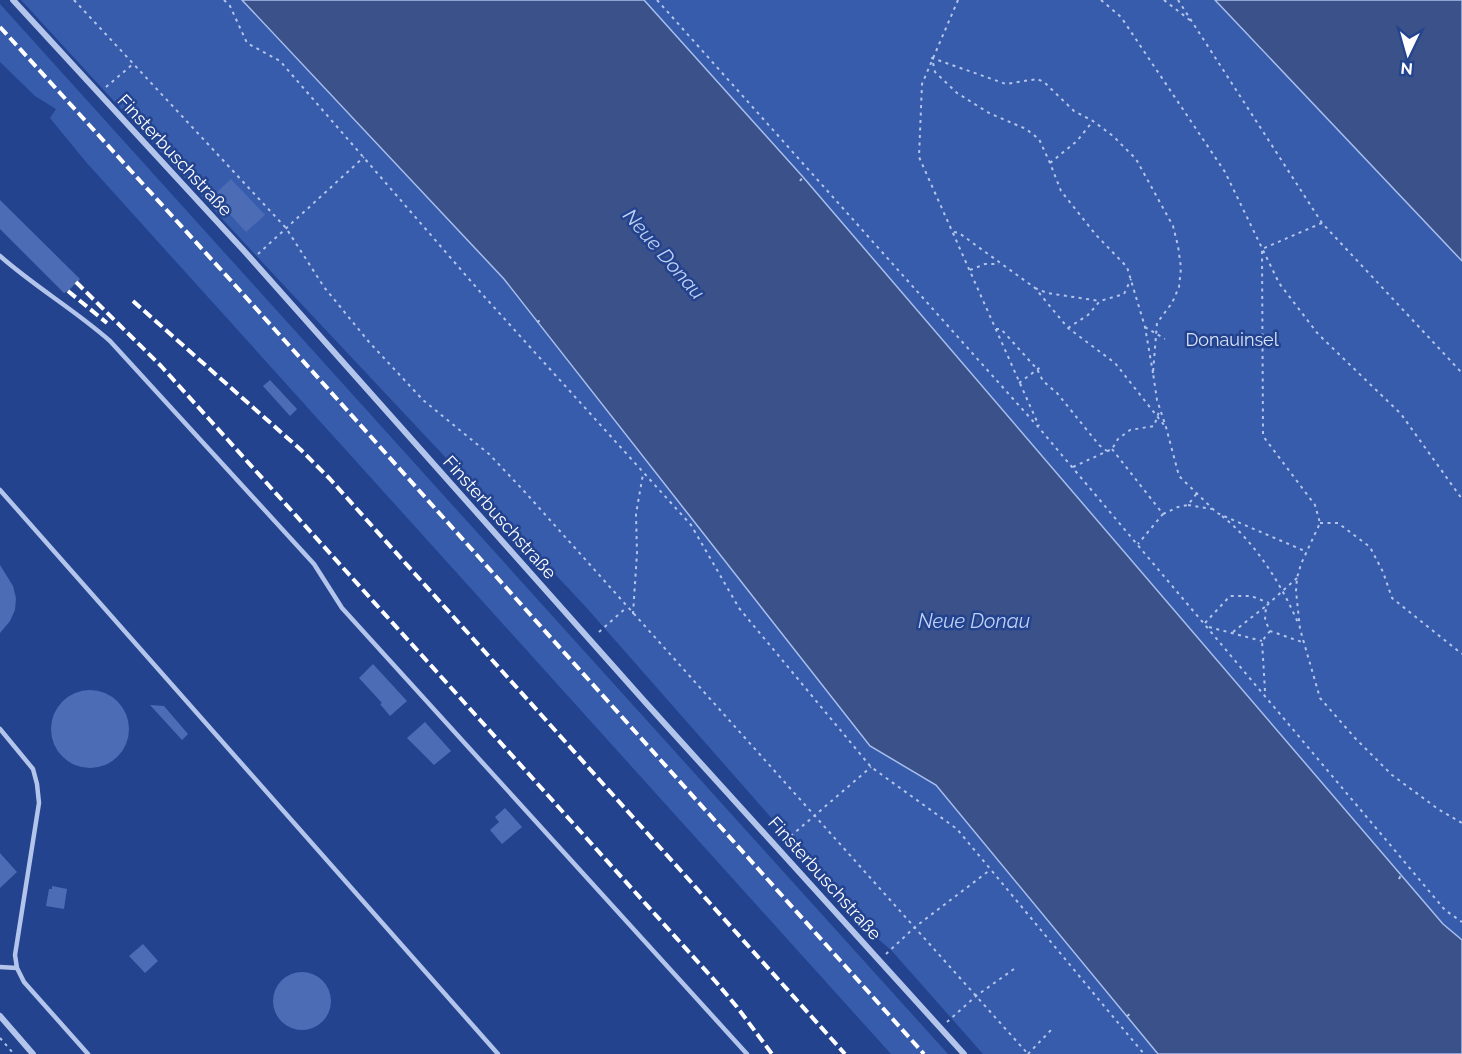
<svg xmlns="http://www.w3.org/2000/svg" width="1462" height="1054" font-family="Raleway,sans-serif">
<rect width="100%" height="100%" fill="#23438f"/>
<path fill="#385cac" d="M21 0H242L504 279 870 746 936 785 1158 1054H983L892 951 877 938 585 606 262 262Z
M644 0H1215L1317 107 1322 111 1462 261V940L1443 924 803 177Z
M0 4 948 1054H891L86 162 50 118 56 109 35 96 0 62Z"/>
<path fill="#3a5189" stroke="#a8beed" stroke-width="1.5" d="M242 0H644L803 177 1443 924 1462 940V1054H1158L936 785 870 746 504 279Z
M1215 0H1462V261Z"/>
<path fill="#4c6cb6" d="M231 179 265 215 246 232 213 196Z
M0 200 80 279 68 291 64 293 0 229Z
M270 380 297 409 290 416 263 386Z
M0 565 13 586 16 598 15 610 10 621 0 633Z
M373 664 407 701 390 716 380 704 382 703 359 678Z
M51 729a39 39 0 1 1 78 0a39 39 0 1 1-78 0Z
M150 705 164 706 188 734 182 740Z
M425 722 451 751 434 765 407 738Z
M505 808 522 827 502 844 490 830 499 822 495 817Z
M0 853 17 872 0 888Z
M52 886 67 889 64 909 46 906 49 889H52Z
M143 944 158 961 145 973 129 956Z
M273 1001a29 29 0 1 1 58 0a29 29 0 1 1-58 0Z"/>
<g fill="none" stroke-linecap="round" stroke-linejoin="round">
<path stroke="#b4c5ec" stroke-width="2" stroke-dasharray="3 4.5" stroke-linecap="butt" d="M74 0 286 228 324 287 369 342 423 400 489 454 524 491 1028 1054
M224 0 230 6 247 43 280 61 482 294 691 525 739 608 871 767 957 829 1144 1054
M657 0 1040 429 1445 910 1462 922
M958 0 922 84 919 157 1039 426
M1101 0 1121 17 1225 172 1279 283 1318 334 1401 414 1462 499
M1164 0 1191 21
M1178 0 1322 223 1462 373
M106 87 133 64
M1050 163 1077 141 1093 121
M800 181 803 177
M1322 223 1262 249 1263 436 1315 505 1320 523 1301 564 1297 578 1296 591 1300 629 1320 698 1355 738 1392 775 1438 809 1462 823
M954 232 959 233 1035 288 1068 328 1115 363 1164 425
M258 254 364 157
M970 270 985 264H999
M1035 288 1047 293 1100 301
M537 322 541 320
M1145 327 1165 339
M1068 328 1088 315 1100 301 1124 294 1131 279
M996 329H1001L1037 369 1043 381 1057 393 1099 445 1107 451
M1153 373 1145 327 1127 267 1096 235 1061 191 1050 163 1039 139 1026 129 989 113 957 93 935 72 932 58 1006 84 1037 79 1044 82 1074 111 1093 121 1113 136 1136 159 1173 226 1178 246 1181 268 1179 287 1172 303 1157 323 1153 373 1157 400 1166 427 1179 476 1217 513 1307 552
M1019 383 1042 366
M1112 449 1163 514 1138 544
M1073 467 1112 449 1118 439 1130 430 1154 426 1160 409
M1188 505 1212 509
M1163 514 1178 507 1188 505 1197 493
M1222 516C1255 542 1282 585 1298 623
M1320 523H1338L1370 547 1383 572 1392 598 1462 654
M1297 578 1266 606 1265 620 1270 631 1302 642
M633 614 637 553 636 514 643 474
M1205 623 1230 596H1251L1269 603
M1209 627 1262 641
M599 632 626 608
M1233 632 1266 606
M1265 691 1262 641 1270 631
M785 841 871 767
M1399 879 1401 875
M886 954 915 927 990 870
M1127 1016 1133 1012
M947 1022 976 996 1014 969
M0 1038 14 1054
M1028 1054 1052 1029"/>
<path stroke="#b4c5ec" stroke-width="4.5" d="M0 256C35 287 75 310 110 341L314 564 342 608 747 1054
M0 490 498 1054
M0 729 33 769 37 784 39 803 15 955 17 968 24 982 88 1054
M0 967 17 968"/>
<path stroke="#b4c5ec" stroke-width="6" d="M13 0 246 253 646 703 964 1054
M0 1016 33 1054"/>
<path stroke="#fff" stroke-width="4" stroke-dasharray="10 4.5" stroke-linecap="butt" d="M0 27 234 284 924 1054
M76 282 161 366 209 419 716 982 737 1007 772 1054
M68 291 107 323
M133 301 301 450 330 479 845 1054"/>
</g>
<g text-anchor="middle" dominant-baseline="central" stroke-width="5" stroke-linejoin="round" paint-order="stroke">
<g font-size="18" fill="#fff" stroke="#23438f">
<text transform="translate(175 155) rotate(47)">Finsterbuschstraße</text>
<text transform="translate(500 517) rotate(48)">Finsterbuschstraße</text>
<text transform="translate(825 878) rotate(48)">Finsterbuschstraße</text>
</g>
<g font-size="18" fill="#d9e3f9" stroke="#23438f">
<text x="1232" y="339">Donauinsel</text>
</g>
<g font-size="20" font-style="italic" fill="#c0d0f3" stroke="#23438f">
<text transform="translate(664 254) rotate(49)">Neue Donau</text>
<text x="974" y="621">Neue Donau</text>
</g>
</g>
<g transform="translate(1408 54) rotate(185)" stroke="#23438f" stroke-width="4.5" paint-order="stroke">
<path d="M0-4.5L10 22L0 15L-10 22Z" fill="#ffffff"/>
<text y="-9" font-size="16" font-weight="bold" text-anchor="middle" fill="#ffffff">N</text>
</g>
</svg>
